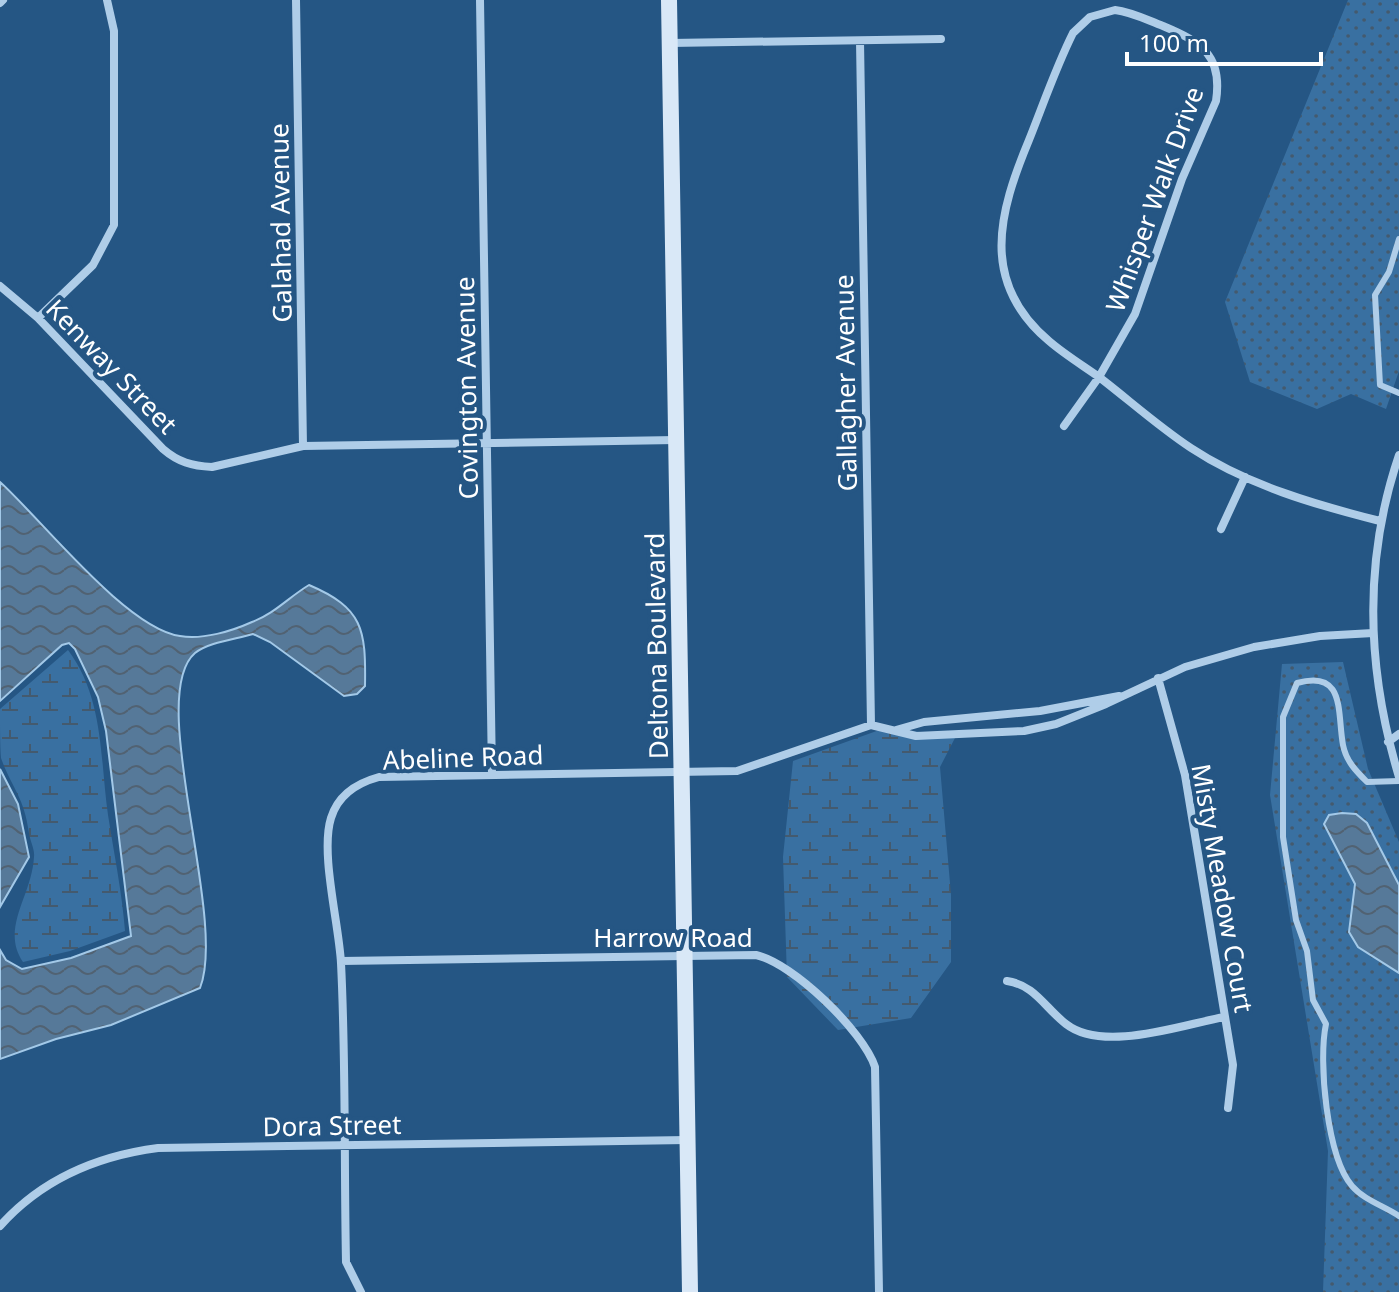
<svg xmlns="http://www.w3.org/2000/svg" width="1399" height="1292" font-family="'Noto Sans',sans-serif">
<defs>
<pattern id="grass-dots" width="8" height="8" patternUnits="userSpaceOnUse" patternTransform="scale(2)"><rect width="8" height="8" fill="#3970a1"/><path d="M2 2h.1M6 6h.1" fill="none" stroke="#445a6e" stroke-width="1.8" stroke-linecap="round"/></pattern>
<pattern id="wetland-marsh" width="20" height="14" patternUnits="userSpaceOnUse" patternTransform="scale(2)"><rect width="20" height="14" fill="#3970a1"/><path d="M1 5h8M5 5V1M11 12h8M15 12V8" fill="none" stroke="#445a6e"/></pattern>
<pattern id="water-waves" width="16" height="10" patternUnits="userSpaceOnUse" patternTransform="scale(2)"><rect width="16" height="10" fill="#567999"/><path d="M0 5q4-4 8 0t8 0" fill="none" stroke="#516272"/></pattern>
</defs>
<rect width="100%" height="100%" fill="#255684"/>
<path fill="url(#grass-dots)" d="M1348 0H1399V371L1386 409 1351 394 1317 409 1250 382 1225 302Z
M1343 662 1368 769 1399 842V1292H1323L1328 1151 1270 795 1282 664Z"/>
<path fill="url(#wetland-marsh)" d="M68 650C104 698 100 759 108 815 114 854 122 892 125 931L70 951 23 962C0 928 32 896 34 857 35 849 30 841 29 833 24 796 12 789 1 758 0 745 0 724 0 709Z
M885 728 956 736 940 767 951 895V962L911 1018 838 1030 787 977 783 857 793 761Z"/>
<path fill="url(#water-waves)" stroke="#a3c9e8" stroke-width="2" d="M0 482C43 521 126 628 180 636 203 640 232 631 252 622 274 614 289 597 309 585 363 608 366 629 365 686L357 694 344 696 270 642 253 634C237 639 208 642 195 653 145 696 228 918 200 988L111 1025 56 1039 0 1059V950L6 960 22 969 71 958 131 936 106 731 98 697 75 649 69 643 62 645 0 701Z
M0 769 18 804 29 857 0 907Z
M1342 813 1356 814 1367 823 1399 885V973L1358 947 1349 932 1355 884 1324 824 1329 815Z"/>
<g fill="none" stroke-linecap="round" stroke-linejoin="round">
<path stroke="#afcde8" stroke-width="6" d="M1399 239 1389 272 1375 295 1380 385 1399 393
M1399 781 1367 782C1356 771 1346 761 1343 745 1337 713 1346 669 1297 683L1283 717V837L1296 920 1307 951 1313 1000 1326 1024C1318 1061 1327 1157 1352 1186 1364 1200 1384 1206 1399 1216"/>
<path stroke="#afcde8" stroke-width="8" d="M296 0 303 446
M480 0 492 775
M0 3 3 0
M1115 10C1132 12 1147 20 1163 26 1201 42 1223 55 1216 101L1182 179 1135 314 1099 377C1082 365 1064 354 1049 341 979 282 999 212 1029 140 1043 105 1056 67 1073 33L1090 17Z
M860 41 871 725
M670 43 941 39
M0 286 38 318 163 449C178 462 192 466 212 467L303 446 676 440
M38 318 93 265 114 225V31L107 0
M1064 426 1099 377C1129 400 1159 427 1191 448 1247 485 1316 505 1380 521
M1399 455C1363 561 1367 671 1399 777
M1221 529 1245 477
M1158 678 1185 775 1233 1065 1228 1108
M896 730 924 722 1040 711 1119 696
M1388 742 1399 734
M341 961 756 955C793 963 863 1031 875 1067L879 1292
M1007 981C1035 985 1045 1008 1066 1024 1103 1053 1181 1025 1224 1017
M0 1226C42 1179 97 1156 158 1148L687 1140
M361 1292 346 1262C344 1162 346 1062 341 963 339 924 320 853 331 818 338 795 357 783 379 777L737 771 871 725 916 736 1024 731 1056 724 1106 704 1185 667 1254 647 1320 636 1373 633"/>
<path stroke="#d9e8f7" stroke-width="16" d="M669 0 690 1292"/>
</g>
<g text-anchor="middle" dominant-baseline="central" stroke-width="8" stroke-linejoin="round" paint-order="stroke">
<g font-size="26" fill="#fff" stroke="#255684">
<text transform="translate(1154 199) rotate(-70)">Whisper Walk Drive</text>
<text transform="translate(280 223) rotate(-91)">Galahad Avenue</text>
<text transform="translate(112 366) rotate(46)">Kenway Street</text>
<text transform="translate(845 383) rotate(-91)">Gallagher Avenue</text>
<text transform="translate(466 388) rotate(-91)">Covington Avenue</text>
<text transform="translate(656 646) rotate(-91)">Deltona Boulevard</text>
<text transform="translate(463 757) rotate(-2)">Abeline Road</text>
<text transform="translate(1223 888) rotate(80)">Misty Meadow Court</text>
<text x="673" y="937">Harrow Road</text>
<text transform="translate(332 1125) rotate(-1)">Dora Street</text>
</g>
</g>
<path d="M1127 52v12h194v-12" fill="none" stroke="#ffffff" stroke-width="4"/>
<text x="1139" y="52" font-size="24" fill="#ffffff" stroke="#255684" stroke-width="6" paint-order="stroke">100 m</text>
</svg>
